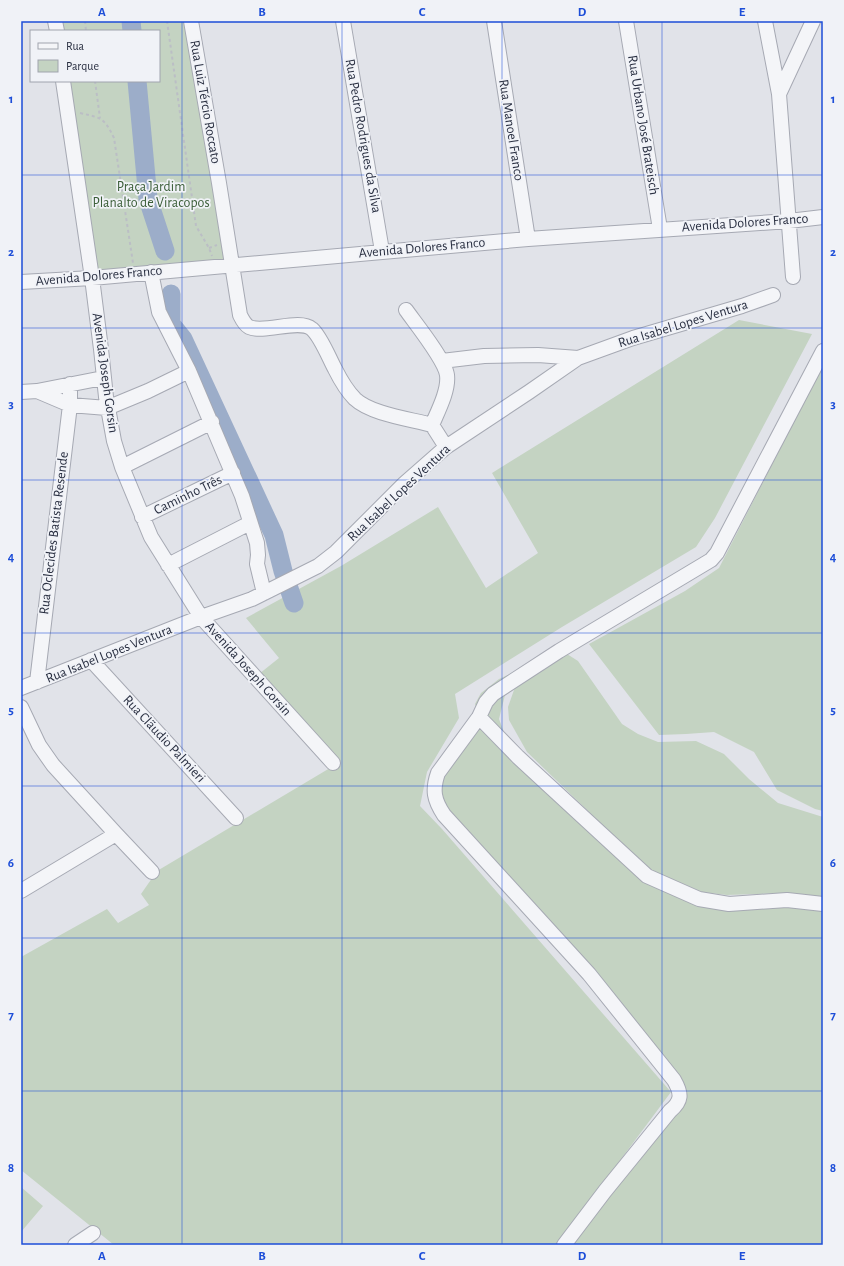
<svg xmlns="http://www.w3.org/2000/svg" width="844" height="1266" font-family="'Alegreya Sans',sans-serif">
<rect width="100%" height="100%" fill="#e1e3e9"/>
<path fill="#c4d3c2" d="M60 21H186L229 262 96 270 68 81H159V31H61Z
M739 320 812 334 715 518 696 547 562 627 455 694 459 718 427 772 420 806 442 829 671 1092 557 1245H114L21 1170V957L107 909 118 923 149 905 141 894 157 871 335 765 259 674 279 658 246 618 341 566 438 507 486 588 538 553 492 473Z
M823 365V811L815 809 777 790 754 752 714 732 686 734 659 735 589 644 685 591 719 568Z
M567 654 578 661 622 724 638 734 658 742 696 741 724 754 749 779 778 803 823 817V898L785 893 727 895 702 892 648 869 527 752 509 720 508 707 514 690 527 666Z
M517 671 506 691 499 719 508 743 479 715 475 704 481 693 499 679Z
M471 718 641 878 696 903 787 906 823 910V1245H571L686 1102V1090L634 1019 451 815 443 804 439 782Z
M21 1187 43 1206 21 1232Z"/>
<g fill="none" stroke-linecap="round" stroke-linejoin="round">
<path stroke="#9cadc9" stroke-width="19" d="M131 21 132 31
M137 81 148 199 165 251
M171 294V324L183 339 274 535 283 571 294 603"/>
<g stroke="#a6a9b3" stroke-width="16">
<path id="minor" d="M55 21 57 31
M191 21 219 183 240 315C242 319 244 324 249 327 265 334 299 318 312 329 321 337 329 358 335 369 340 379 346 390 355 399 371 414 410 419 432 425L446 447
M343 21 382 251
M494 21 528 239
M626 21 660 229
M765 21 779 94 793 277
M63 81 92 278 101 349 106 397 114 441 122 467 151 537 201 617 333 763
M779 94 813 21
M151 272 159 312 189 371 242 496 257 543 258 555 257 564 264 593
M21 282 92 278 528 239 789 221 823 217
M406 310C416 324 445 360 447 375 449 390 438 411 432 425
M442 361 484 356 538 355 578 358
M37 391 70 405 107 408 148 391 189 371
M21 392 37 391 103 378
M122 467 212 422
M142 517 233 473
M168 565 250 523
M91 660 236 818
M37 682 70 405V384
M21 688 201 617 252 599 318 566 336 552 405 483 446 447 529 392 578 358 633 338 742 306 773 295
M21 707 39 745 53 765 116 834 152 872
M479 717 518 757 647 876 699 899 729 904 787 900 823 904
M21 891 116 834
M75 1245 93 1233
M564 1245 605 1191 670 1111C682 1101 682 1094 674 1080L589 974 444 815C434 800 432 790 438 773L479 717 486 702 493 694 559 651 711 560 717 553 823 351"/>
</g>
<path stroke="#bbbec5" stroke-width="2" stroke-dasharray="3 3" stroke-linecap="butt" d="M85 21 86 31
M167 21 196 226 209 248 212 256
M95 81 100 118
M80 113C101 118 104 117 114 138L133 263
M209 248 217 245"/>
<use href="#minor" stroke="#f4f5f8" stroke-width="14"/>
</g>
<path fill="none" stroke="#1d4ed8" stroke-width="1" stroke-opacity="0.55" d="M182 21V1245M342 21V1245M502 21V1245M662 21V1245M21 175H823M21 328H823M21 480H823M21 633H823M21 786H823M21 938H823M21 1091H823"/>
<g text-anchor="middle" dominant-baseline="central" stroke-width="3.5" stroke-linejoin="round" paint-order="stroke">
<g font-size="14" fill="#292f41" stroke="#f0f2f7">
<text transform="translate(205 102) rotate(80)">Rua Luiz Tércio Roccato</text>
<text transform="translate(643 125) rotate(81)">Rua Urbano José Brateisch</text>
<text transform="translate(511 130) rotate(81)">Rua Manoel Franco</text>
<text transform="translate(363 136) rotate(80)">Rua Pedro Rodrigues da Silva</text>
<text transform="translate(745 223) rotate(-4)">Avenida Dolores Franco</text>
<text transform="translate(422 248) rotate(-5)">Avenida Dolores Franco</text>
<text transform="translate(99 276) rotate(-5)">Avenida Dolores Franco</text>
<text transform="translate(683 324) rotate(-17)">Rua Isabel Lopes Ventura</text>
<text transform="translate(105 373) rotate(82)">Avenida Joseph Gorsin</text>
<text transform="translate(399 493) rotate(-43)">Rua Isabel Lopes Ventura</text>
<text transform="translate(188 495) rotate(-26)">Caminho Três</text>
<text transform="translate(54 533) rotate(-83)">Rua Oclecides Batista Resende</text>
<text transform="translate(109 654) rotate(-22)">Rua Isabel Lopes Ventura</text>
<text transform="translate(248 669) rotate(48)">Avenida Joseph Gorsin</text>
<text transform="translate(164 739) rotate(47)">Rua Clãudio Palmieri</text>
</g>
<g font-size="14" fill="#3a5d37" stroke="#f0f2f7">
<text x="151" y="187">Praça Jardim<tspan x="151" dy="16">Planalto de Viracopos</tspan></text>
</g>
</g>
<rect width="844" height="1266" fill="none" stroke="#f0f2f7" stroke-width="44"/>
<rect x="30" y="30" width="130" height="52" fill="#f0f2f7" stroke="#a0a4ae"/>
<rect x="38" y="43" width="20" height="6" fill="#f4f5f8" stroke="#a0a4ae"/>
<text x="66" y="50" font-size="12" fill="#292f41">Rua</text>
<rect x="38" y="60" width="20" height="12" fill="#c4d3c2" stroke="#a0a4ae"/>
<text x="66" y="70" font-size="12" fill="#292f41">Parque</text>
<rect x="22" y="22" width="800" height="1222" fill="none" stroke="#1d4ed8" stroke-width="1.5"/>
<g font-size="13" text-anchor="middle" font-weight="bold" fill="#1d4ed8">
<text x="102" y="16">A</text>
<text x="262" y="16">B</text>
<text x="422" y="16">C</text>
<text x="582" y="16">D</text>
<text x="742" y="16">E</text>
<text x="11" y="103">1</text>
<text x="833" y="103">1</text>
<text x="11" y="256">2</text>
<text x="833" y="256">2</text>
<text x="11" y="408">3</text>
<text x="833" y="408">3</text>
<text x="11" y="561">4</text>
<text x="833" y="561">4</text>
<text x="11" y="714">5</text>
<text x="833" y="714">5</text>
<text x="11" y="867">6</text>
<text x="833" y="867">6</text>
<text x="11" y="1019">7</text>
<text x="833" y="1019">7</text>
<text x="11" y="1172">8</text>
<text x="833" y="1172">8</text>
<text x="102" y="1260">A</text>
<text x="262" y="1260">B</text>
<text x="422" y="1260">C</text>
<text x="582" y="1260">D</text>
<text x="742" y="1260">E</text>
</g>
</svg>
